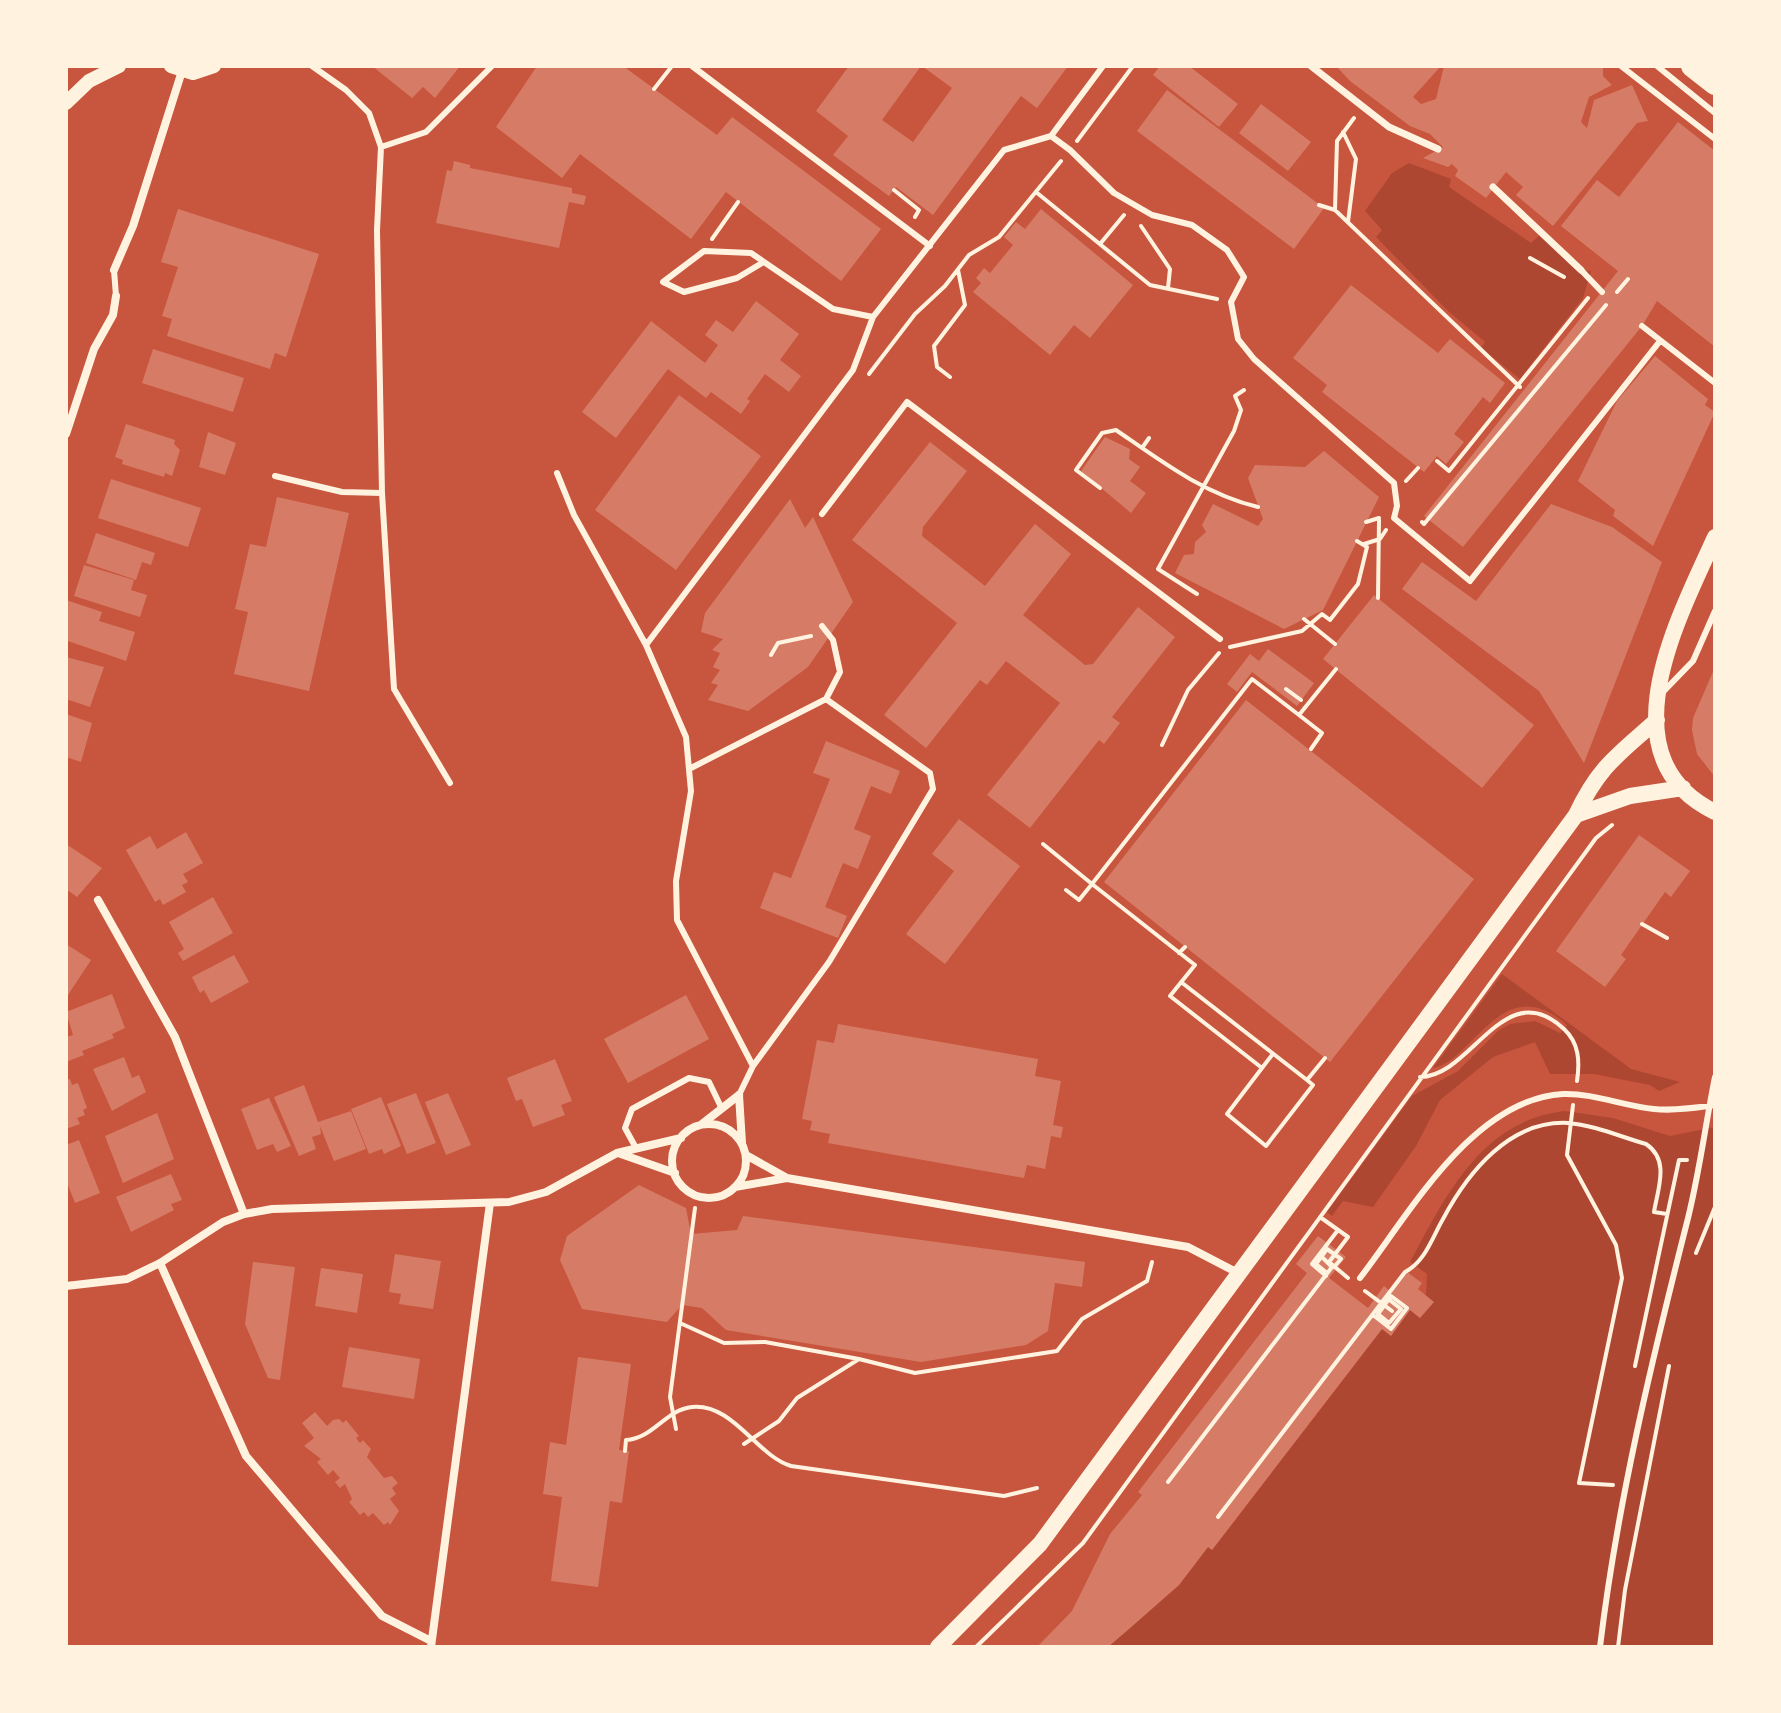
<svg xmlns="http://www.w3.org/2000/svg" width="1781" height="1713" font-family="Karla,sans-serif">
<rect width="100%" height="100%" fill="#c8553d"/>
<path fill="#ae4732" d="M1409 163 1451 179 1449 187 1531 243 1541 234 1578 262V272L1591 271 1583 298 1520 379 1481 348 1485 342 1447 310 1376 237 1382 230 1365 211 1392 173Z
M1502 974 1631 1069 1680 1082 1659 1091 1650 1085 1594 1074H1550L1535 1042 1493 1057 1440 1100 1416 1146 1373 1207 1343 1201 1332 1216 1327 1212 1412 1096 1458 1071 1499 1030 1510 1024 1535 1021 1560 1033 1567 1025C1502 968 1474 1061 1433 1068Z
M1565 1111 1613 1118 1670 1136 1715 1127V1647H1108L1179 1585 1208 1547 1212 1550 1382 1329 1391 1335 1410 1310 1420 1318 1433 1302 1426 1296 1427 1274 1410 1262C1446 1195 1482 1120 1565 1111Z"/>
<path fill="#d67c66" d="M372 66H460L435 98 423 87 412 98Z
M537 66H623L717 135 732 117 881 229 841 281 726 192 691 239 580 154 562 178 496 127Z
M849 66H921L882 120 913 142 952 88 922 66H1068L1037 108 1021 96 933 215 896 187 889 196 833 155 848 136 816 111Z
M1160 66H1189L1238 104 1219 127 1153 75Z
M1441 66 1413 97 1421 104 1436 99 1444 66H1603V76L1612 85 1589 97 1581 122 1587 128 1594 100 1632 85 1648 121 1637 123 1553 226 1516 195 1523 187 1506 172 1486 198 1455 176 1458 170 1452 164 1448 167 1423 158 1443 147 1430 134 1410 126 1350 81 1337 67Z
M1167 90 1324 208 1294 249 1137 131Z
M1261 104 1311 142 1288 171 1239 133Z
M1678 122 1715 151V347L1657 301 1642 326 1463 547 1424 516 1618 271 1561 226 1597 180 1619 197Z
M454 161 470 165V168L572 188V193L586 196 584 205 569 202 559 248 436 223 447 170 452 171Z
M178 209 319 254 286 357 275 353 270 369 167 336 172 319 162 316 178 267 161 262Z
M1041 209 1133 285 1090 338 1074 325 1050 355 973 292 981 283 976 278 984 268 990 273 1013 245 1004 237 1016 222 1025 229Z
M1351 285 1438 353 1450 339 1505 383 1490 403 1483 397 1454 434 1464 442 1446 464 1437 456 1424 472 1322 392 1327 385 1293 358Z
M756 301 799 334 780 360 801 376 789 392 765 374 747 399 750 401 741 414 711 392 706 398 668 369 616 438 582 412 651 321 705 363 718 345 705 335 716 320 733 332Z
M153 349 244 378 233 412 142 383Z
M1655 356 1708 399 1705 405 1715 412 1653 546 1613 516 1615 510 1578 481 1617 401Z
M679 395 761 456 676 570 595 510Z
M126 424 175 440 174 444 180 450 172 476 165 473 164 477 122 464 123 460 115 457Z
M208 432 236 443 225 475 199 467Z
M1105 437 1130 449 1129 459 1140 467 1130 481 1146 493 1131 513 1081 471Z
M930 442 967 471 923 527 922 536 985 586 1035 524 1071 554 1023 615 1085 665 1093 664 1138 607 1175 637 1112 717 1120 723 1104 744 1099 740 1030 828 987 795 1060 703 1006 661 987 685 980 680 926 748 884 715 957 623 852 540Z
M1324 451 1379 497 1323 610 1284 629 1175 573 1184 555 1194 554 1195 542 1206 532 1202 525 1213 504 1258 526 1263 519 1248 478 1255 465 1305 467Z
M111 479 201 508 188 547 98 518Z
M277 497 349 513 309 691 234 674 248 612 235 609 250 544 266 547Z
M790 499 805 528 813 517 853 602 808 667 748 711 708 700 718 685 711 683 720 670 713 667 720 653 712 650 723 639 701 632 705 613Z
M1551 504 1612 527 1662 562 1584 763 1539 691 1402 589 1422 562 1476 601Z
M96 533 155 553 151 565 142 562 136 580 86 563Z
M84 565 134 580 131 590 147 595 140 617 74 596Z
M1374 595 1534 725 1482 788 1323 659Z
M66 600 102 612 99 621 135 632 126 661 68 641Z
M1268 649 1314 683 1297 706 1252 672 1237 692 1227 684 1250 654 1259 661Z
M66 657 104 667 90 707 66 699Z
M1715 667V777L1697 754 1692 730 1693 718Z
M1246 700 1474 879 1330 1062 1104 882Z
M66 714 92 723 81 762 66 757Z
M826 741 900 771 891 794 871 786 854 829 871 836 858 869 843 863 825 907 847 916 838 938 760 908 774 872 791 878 830 779 813 773Z
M959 819 1020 866 945 964 906 934 954 871 932 854Z
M186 832 203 863 183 874 188 882 182 885 186 892 163 905 160 899 155 902 126 850 150 836 157 849Z
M1639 835 1690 871 1671 897 1665 892 1621 955 1626 959 1605 987 1556 951Z
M66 844 102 868 77 897 66 889Z
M213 897 233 933 183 961 178 953 184 949 169 922Z
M66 944 91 960 66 998Z
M234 955 249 982 211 1003 204 990 200 993 192 977Z
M112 994 125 1028 112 1034 114 1038 82 1051 84 1055 66 1062V1037L73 1035 66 1012Z
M686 995 709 1039 628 1083 604 1039Z
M838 1024 1038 1059 1035 1076 1061 1081 1053 1125 1063 1127 1061 1138 1051 1136 1045 1169 1027 1165 1024 1178 828 1143 830 1134 810 1130 812 1121 802 1119 817 1040 834 1043Z
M124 1057 132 1078 139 1075 146 1092 112 1111 93 1069Z
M555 1059 572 1101 561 1105 565 1115 533 1127 522 1099 516 1101 507 1078Z
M70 1079 72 1085 78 1083 87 1108 83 1110 85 1115 77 1118 80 1124 66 1129V1080Z
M304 1085 318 1122 351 1111 366 1149 334 1161 320 1126 321 1134 312 1137 316 1149 299 1156 274 1097Z
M416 1093 436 1143 407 1154 387 1104Z
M448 1093 471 1145 446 1155 425 1102Z
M381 1097 401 1146 384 1154 382 1149 369 1154 351 1109Z
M269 1098 291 1146 277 1152 273 1144 257 1150 241 1109Z
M157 1113 174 1159 123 1183 105 1136Z
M79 1140 100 1193 75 1203 66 1180V1145Z
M171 1174 182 1200 171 1204 174 1210 131 1232 116 1197Z
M639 1185 686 1208 691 1234 737 1230 743 1216 1085 1262 1082 1287 1055 1283 1048 1331 1026 1345 921 1362 726 1330 702 1308 682 1305 667 1322 582 1309 560 1260 567 1236Z
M1318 1236 1346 1257 1329 1278 1368 1308 1384 1286 1391 1292 1407 1272 1422 1283 1418 1289 1434 1302 1420 1318 1410 1310 1391 1336 1382 1329 1212 1550 1208 1547 1179 1585 1129 1629 1108 1647H1037L1072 1611 1110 1534 1142 1495 1138 1492 1307 1273 1296 1264Z
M395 1254 441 1261 433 1309 399 1304 401 1294 389 1292Z
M253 1262 295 1267 280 1380 268 1378 245 1324Z
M321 1268 363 1274 357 1313 315 1306Z
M349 1347 420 1359 414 1399 342 1387Z
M578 1357 631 1364 619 1450 629 1451 622 1503 610 1501 598 1587 551 1581 562 1497 543 1494 550 1442 566 1445Z
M315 1412 327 1426 333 1420 339 1419 343 1423 346 1420 359 1436 356 1438 360 1443 363 1440 371 1449 367 1457 384 1478 392 1476 398 1483 392 1488 396 1494 390 1499 399 1511 390 1525 388 1522 384 1525 373 1513 368 1517 364 1512 360 1515 349 1502 352 1499 345 1484 340 1488 335 1482 340 1478 333 1470 328 1475 317 1462 321 1459 304 1446 314 1438 302 1423Z"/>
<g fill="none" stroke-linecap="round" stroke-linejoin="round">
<path stroke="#fff3e0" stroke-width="4" d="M654 89 672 66
M1343 132 1356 159 1348 222
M1077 141 1133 66
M894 190 919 210 915 217
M1036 192 1150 285 1217 299
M1319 205 1335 210 1520 387
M1335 210 1337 141 1354 118
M1141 226 1170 269 1168 288
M712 239 738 202
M1100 244 1124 215
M1530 258 1564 277
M1617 292 1628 279
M869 374 915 314 945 286 969 255 999 237 1061 161
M950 377 937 367 934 346 965 305 958 270
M1142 448 1149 438
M1437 461 1449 471 1588 298
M1406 481 1418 468
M1100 488 1076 470 1102 433 1116 430C1161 461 1204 494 1258 507
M1366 522 1379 518
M1422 522 1424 524 1606 305
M1364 544 1380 539 1386 530
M1197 594 1158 569 1234 431 1241 410 1235 396 1244 390
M1378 598 1379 520
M1304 619 1335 644
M1230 647 1302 631 1322 614 1330 620 1358 584 1367 547 1357 541
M771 655 778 643 811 636
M1286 689 1301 700
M1299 715 1252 679 1092 884 1195 965 1170 996 1262 1068 1227 1114 1266 1146 1313 1085 1307 1080
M1162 745 1188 690 1219 653
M1311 749 1322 733 1299 715 1336 669
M1043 844 1092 884 1079 900 1066 890
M1642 924 1667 938
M1179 953 1185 947
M1181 982 1307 1080 1325 1058
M1262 1068 1272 1055
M1420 1077C1472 1077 1504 973 1564 1029 1579 1043 1580 1061 1577 1081
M1573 1105 1567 1155 1616 1245 1622 1278 1579 1483 1613 1485
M1320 1217 1348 1237 1329 1262 1348 1278
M1696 1253 1715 1207
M1327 1273 1316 1264 1327 1249 1341 1259 1334 1267
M1326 1276 1312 1264 1338 1230
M1365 1291 1392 1311
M1373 1315 1391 1329 1407 1308 1391 1296 1378 1314 1389 1323 1401 1309 1387 1298 1385 1302
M680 1323 724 1343 765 1342 859 1359
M1635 1366 1679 1160H1687
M676 1429 670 1397 695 1208
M744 1444 779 1421 797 1398 859 1359 915 1373 1057 1351 1082 1319 1147 1281 1152 1262
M625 1451 626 1440C654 1438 665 1410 692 1407 733 1403 757 1456 791 1466L1004 1496 1037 1488
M1168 1482 1332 1267 1323 1258
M1218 1517 1405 1272C1425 1262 1432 1238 1443 1219 1468 1172 1510 1120 1568 1123 1594 1125 1621 1137 1646 1144 1670 1160 1658 1188 1654 1212L1667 1214
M976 1647 1083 1543 1596 838 1612 825
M1618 1647 1625 1590 1669 1366"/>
<path stroke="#fff3e0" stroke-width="6" d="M312 66 346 90 369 113 381 147 377 230 382 493 394 689 450 783
M692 66 930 246
M1621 66 1715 139
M1657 66 1715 113
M1051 136 1070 150 1114 193 1152 215 1192 225 1227 250 1244 277 1231 302 1238 339 1254 359 1394 483 1397 506 1394 518 1470 581 1660 341
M381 147 426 132 492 66
M762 263 737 278 684 292 663 282 704 251 751 253 833 309 873 317
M114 270 116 296
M1581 270 1602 292
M1642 326 1715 383
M557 473 574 515 646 645 686 737 691 791 676 881 677 920 753 1066
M275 476 342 492 382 493
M822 514 907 402 1220 639
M646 645 853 370 873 317 1004 150 1051 136 1103 66
M1662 693 1693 661 1715 611
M691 768 826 699 840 672 833 640 822 626
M739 1095 753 1066 829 962 933 789 930 773 826 699
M636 1148 625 1128 632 1109 689 1078 709 1082 722 1109
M1360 1278C1410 1213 1473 1099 1563 1094 1593 1093 1624 1106 1654 1109 1674 1111 1695 1108 1715 1105
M1600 1647C1617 1505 1651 1364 1686 1226 1699 1177 1705 1126 1715 1077"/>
<path stroke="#fff3e0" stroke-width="7" d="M1311 66 1389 127 1438 149
M1493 187 1581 270"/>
<path stroke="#fff3e0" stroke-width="8" d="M114 270 133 226 182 71
M66 434 94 349 113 315 116 296
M98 900 175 1037 244 1214
M739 1095 742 1143
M702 1124 739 1095
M672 1161a37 37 0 1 1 74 0a37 37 0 1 1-74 0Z
M618 1153 675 1173
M746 1155 787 1178 1188 1247 1240 1274
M735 1187 787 1178
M160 1263 246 1456 382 1616 431 1641
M66 1286 127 1279 160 1263 223 1222 244 1214 272 1209 509 1202 546 1192 617 1153 681 1138
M431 1647 490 1203"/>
<path stroke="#fff3e0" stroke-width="14" d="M171 66 193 73 214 66
M66 103 89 81 119 66"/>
<path stroke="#fff3e0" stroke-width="16" d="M1715 537C1680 615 1602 757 1715 812
M1576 815 1630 796 1683 788
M938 1647 1040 1544 1576 815C1599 766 1618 755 1657 720"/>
<path stroke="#fff3e0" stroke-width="22" d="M1692 66 1715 84"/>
</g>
<rect width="1781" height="1713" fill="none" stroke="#fff3e0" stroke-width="136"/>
</svg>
